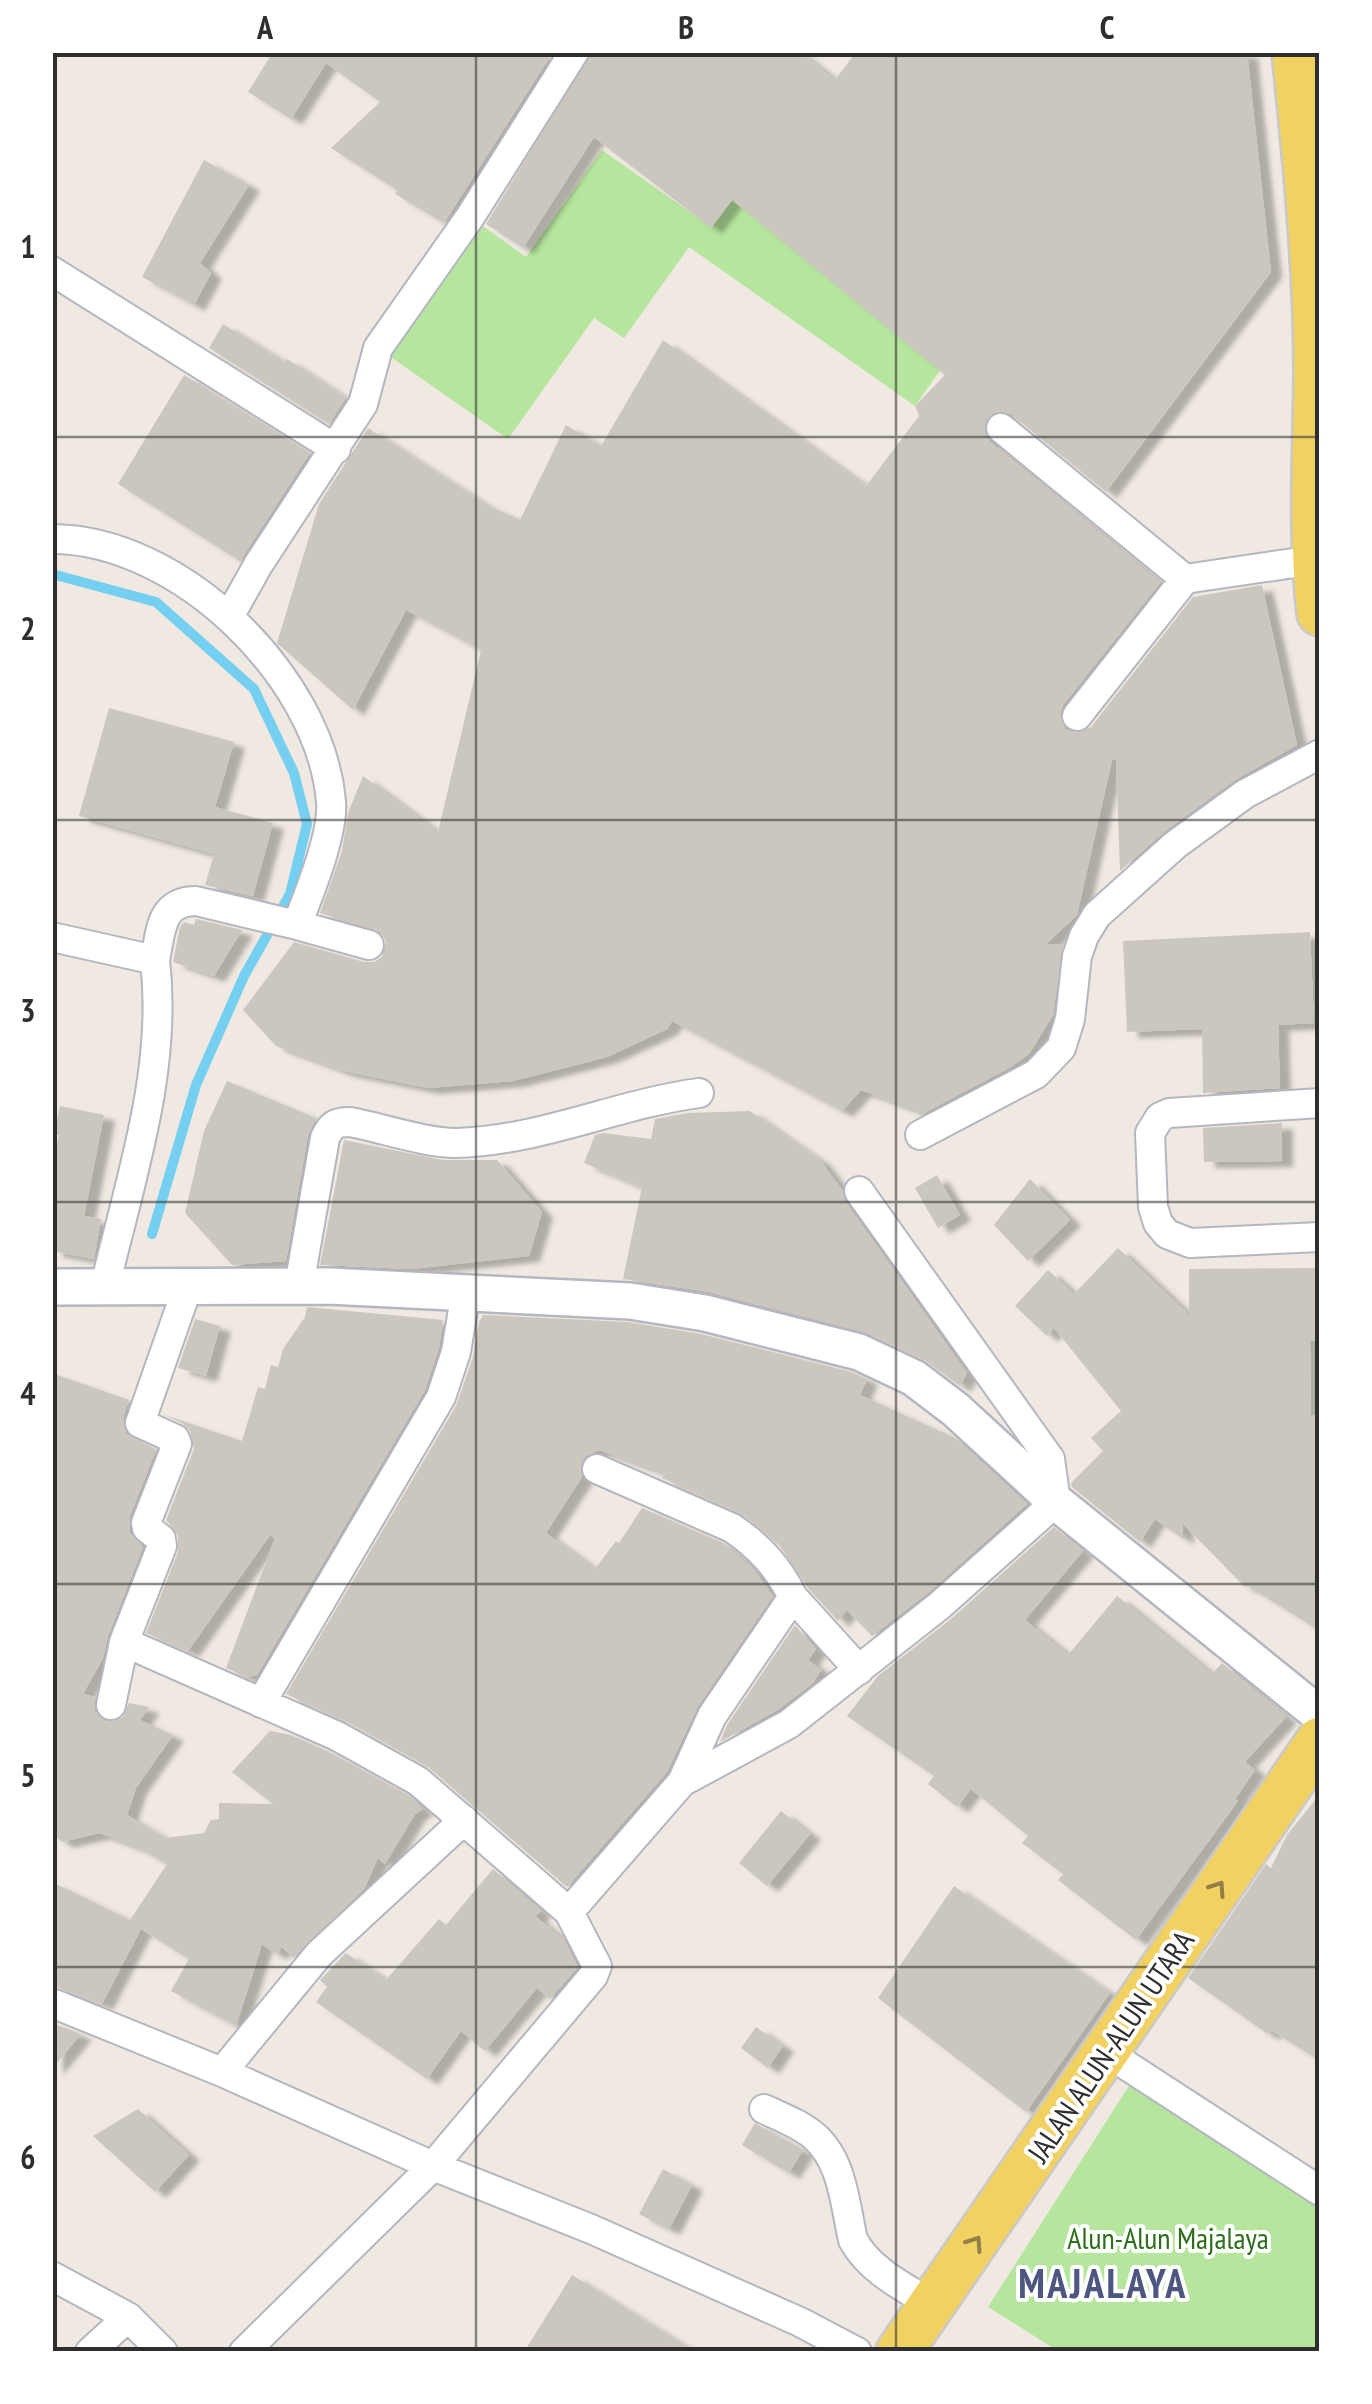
<svg xmlns="http://www.w3.org/2000/svg" width="1372" height="2404" font-family="'PT Sans Narrow',sans-serif">
<defs>
<filter id="shadow"><feDropShadow dx="11" dy="6" stdDeviation="2.5" flood-color="#0004"/></filter>
</defs>
<rect width="100%" height="100%" fill="#efe9e1"/>
<path fill="#b6e59e" d="M602 150 711 227 757 168 973 323 915 406 689 247 624 338 594 318 508 439 378 348 470 217 526 257Z
M1134 2078 1319 2197V2351H1058L988 2307Z"/>
<g fill="none" stroke-linecap="round" stroke-linejoin="round">
<path stroke="#75cff0" stroke-width="10" d="M52 574 156 602 254 689 294 773 307 824 290 894 244 976 196 1085 152 1234"/>
</g>
<path fill="#cbc7bf" filter="url(#shadow)" d="M273 52H553L444 223 395 194 397 190 331 148 380 102 326 63 291 119 248 92Z
M591 52H800L835 80 856 52H1247L1271 272 1106 492 1011 414 994 412 984 426 990 442 1160 583 1063 705 1060 714 1065 729 1075 733 1091 727 1193 597 1262 585 1297 745 1235 780 1165 831 1120 871 1116 760H1112L1077 915 1046 944H1063L1053 1015 1029 1054 1009 1068 924 1113 861 1090 842 1111 672 1021 667 1029 607 1057 513 1081 428 1088 344 1071 276 1046 243 1010 294 942 364 962H374L382 957 386 942 381 932 320 913 342 851 348 813 363 776 438 832 481 650 406 610 353 710 277 643 319 504 368 428 485 504 520 520 566 425 601 446 663 340 866 486 919 416 915 406 945 375 732 200 711 228 594 137 523 248 486 224Z
M204 160 249 185 200 263 211 273 194 305 142 277Z
M223 324 285 362 287 359 346 398 329 424 209 348Z
M184 375 310 453 240 561 118 484Z
M109 708 234 742 215 807 273 823 253 896 205 885 214 854 79 816Z
M196 919 242 930 214 976 173 962 180 927 184 922 194 925Z
M1310 932 1314 1023 1278 1025 1280 1088 1203 1093 1202 1029 1127 1032 1123 941Z
M227 1081 316 1118 308 1135 286 1261 232 1265 185 1213 204 1131Z
M60 1106 104 1115 84 1216 101 1219 94 1259 52 1251V1165L59 1135 54 1134Z
M750 1111 820 1160 842 1190 845 1201 967 1373 960 1386 923 1359 865 1332 710 1292 623 1279 642 1187 584 1163 595 1135 603 1133 651 1139 655 1119 688 1113Z
M1282 1123V1161L1204 1162 1203 1128Z
M344 1140 442 1160H497L542 1212 529 1256 412 1269 320 1265Z
M937 1175 960 1215 938 1228 915 1188Z
M1030 1179 1070 1220 1028 1261 994 1225Z
M1118 1248 1189 1315V1269L1320 1268V1341H1310L1311 1416 1320 1413V1631L1248 1586 1245 1587 1182 1523 1183 1539 1155 1519 1140 1542 1072 1487 1071 1483 1103 1451 1091 1438 1121 1411 1054 1328 1047 1336 1015 1306 1048 1270 1074 1294Z
M307 1307 443 1320 439 1348 425 1390 257 1675 246 1677 226 1668 275 1538 270 1535 188 1651 146 1633 178 1552V1535L166 1520 194 1449 190 1431 182 1423 162 1414 242 1441 258 1387 265 1389 271 1365 278 1367 283 1349 305 1317Z
M483 1315 628 1322 701 1334 852 1372 867 1379 860 1395 955 1438 1027 1504 928 1593 872 1636 847 1610 838 1621 807 1587 780 1546 742 1514 662 1478 665 1473 599 1450 586 1456 581 1463 582 1477 546 1533 595 1569 616 1541 619 1543 642 1508 723 1543 754 1570 773 1596 698 1706 667 1772 567 1887 427 1766 346 1721 286 1694 456 1406 473 1357 479 1322Z
M195 1319 220 1326 206 1376 178 1368Z
M52 1373 129 1400 123 1418 126 1433 156 1450 129 1518 130 1533 143 1547 108 1636 103 1658 83 1694 95 1697V1711L107 1722 123 1717 129 1703 149 1707 140 1720 173 1735 136 1788 127 1815 166 1838 204 1833 211 1820 219 1819V1803L273 1804 232 1772 270 1731 291 1735 329 1752 408 1795 423 1809 415 1814 385 1864 378 1858 364 1889 293 1958 282 1947 276 1954 262 1944 236 2026 171 1991 189 1959 141 1929 102 2004 52 1985V1882L130 1920 167 1864 137 1847 100 1833 62 1842 52 1833Z
M1054 1527 1083 1551 1025 1620 1068 1655 1117 1596 1212 1674 1222 1663 1286 1717 1245 1762 1255 1770 1235 1799 1238 1801 1136 1940 1058 1880 1063 1874 1022 1843 1028 1836 971 1789 957 1807 928 1784 934 1776 847 1716 878 1676 951 1619Z
M795 1625 816 1649 808 1660 821 1670 813 1683 779 1709 720 1742 727 1725Z
M1320 1794V2061L1271 2030 1268 2034 1188 1978 1266 1864 1271 1868 1287 1835Z
M781 1811 810 1834 767 1886 739 1863Z
M493 1869 541 1911 535 1916 565 1941 578 1967 550 1999 537 1988 485 2051 461 2031 427 2079 316 2002 327 1987 320 1980 346 1953 386 1980 439 1919 446 1925Z
M954 1886 1110 1993 1026 2112 878 1998Z
M52 2023 81 2034 52 2069Z
M756 2027 783 2046 768 2068 741 2048Z
M138 2109 189 2155 155 2192 93 2136Z
M755 2123 803 2150 789 2173 742 2145Z
M663 2169 692 2185 669 2229 639 2214Z
M572 2275 695 2352H524Z"/>
<g fill="none" stroke-linecap="round" stroke-linejoin="round">
<g stroke="#b4b7c1" stroke-width="32">
<path id="minor" d="M52 271 336 449
M1001 428 1185 579 1314 560
M52 539C179 539 320 676 331 801 334 834 309 893 297 925L196 901C160 901 161 931 155 960
M229 617 258 565 363 404 378 348 470 217 574 52
M1077 716 1185 579
M297 925 369 945
M52 937 155 960C168 1070 130 1180 105 1286
M1320 1103 1169 1113 1160 1117 1150 1133 1153 1207 1158 1223 1167 1234 1190 1243 1320 1237
M920 1135 1036 1074 1061 1048 1070 1019 1077 956 1084 936 1097 915 1175 845 1245 794 1320 754
M299 1286 325 1138C331 1125 335 1122 350 1122 382 1128 425 1143 456 1143 540 1141 617 1104 699 1093
M597 1469 732 1528C760 1547 778 1567 793 1597L712 1716 682 1782
M793 1597 859 1670
M124 1642 337 1736 418 1781 569 1912 597 1966 593 1976 433 2166 244 2352
M261 1703 441 1397 456 1352 466 1291
M111 1705 124 1642 162 1546 161 1539 147 1528 146 1523 177 1444 175 1439 140 1423 188 1286
M569 1912 682 1782 789 1724 939 1606 1056 1502 1050 1459 859 1191
M52 2003 222 2072 433 2166 591 2229 800 2322 857 2352
M1106 2052 1320 2191
M222 2072 319 1954 464 1820
M764 2109C781 2117 800 2124 814 2136 843 2161 845 2205 853 2240 870 2271 904 2287 933 2305
M52 2276 128 2317 163 2352
M90 2352 128 2317"/>
</g>
<g stroke="#b4b7c1" stroke-width="40">
<path id="tertiary" d="M52 1287 329 1286 630 1301 705 1313 859 1352 914 1378 956 1410 1056 1502 1320 1715"/>
</g>
<g stroke="#c9c9c9" stroke-width="50">
<path id="primary" d="M1295 52C1306 157 1317 270 1317 375 1316 454 1311 534 1320 613
M899 2352 1320 1740"/>
</g>
<use href="#minor" stroke="#fff" stroke-width="28"/>
<use href="#tertiary" stroke="#fff" stroke-width="35"/>
<use href="#primary" stroke="#f2d163" stroke-width="45"/>
</g>
<defs><path id="oneway-chevron" d="M-2-3.5L2.5 0L-2 3.5" fill="none" stroke-width="1.6" stroke-linecap="round" stroke-linejoin="round" transform="scale(2.5)"/></defs>
<g stroke="#908048">
<use href="#oneway-chevron" transform="translate(1218 1888) rotate(-56)"/>
<use href="#oneway-chevron" transform="translate(975 2243) rotate(-56)"/>
</g>
<path fill="none" stroke="#2e2e2e" stroke-width="2.5" stroke-opacity="0.55" d="M476 52V2352M896 52V2352M52 437H1320M52 820H1320M52 1202H1320M52 1584H1320M52 1967H1320"/>
<g text-anchor="middle" dominant-baseline="central" stroke-width="8" stroke-linejoin="round" paint-order="stroke">
<g font-size="30" fill="#2e2e2e" stroke="#fff">
<text transform="translate(1110 2046) rotate(-56)">JALAN ALUN-ALUN UTARA</text>
</g>
<g font-size="30" fill="#2c6e1b" stroke="#fff">
<text x="1168" y="2237">Alun-Alun Majalaya</text>
</g>
<g font-size="40" font-weight="bold" letter-spacing="2.5" fill="#4d5680" stroke="#fff">
<text x="1103" y="2283">MAJALAYA</text>
</g>
</g>
<rect width="1372" height="2404" fill="none" stroke="#ffffff" stroke-width="110"/>
<rect x="55" y="55" width="1262" height="2294" fill="none" stroke="#2e2e2e" stroke-width="4"/>
<g font-size="32" text-anchor="middle" font-weight="bold" fill="#2e2e2e">
<text x="265" y="39">A</text>
<text x="686" y="39">B</text>
<text x="1107" y="39">C</text>
<text x="28" y="258">1</text>
<text x="28" y="640">2</text>
<text x="28" y="1022">3</text>
<text x="28" y="1405">4</text>
<text x="28" y="1787">5</text>
<text x="28" y="2169">6</text>
</g>
</svg>
